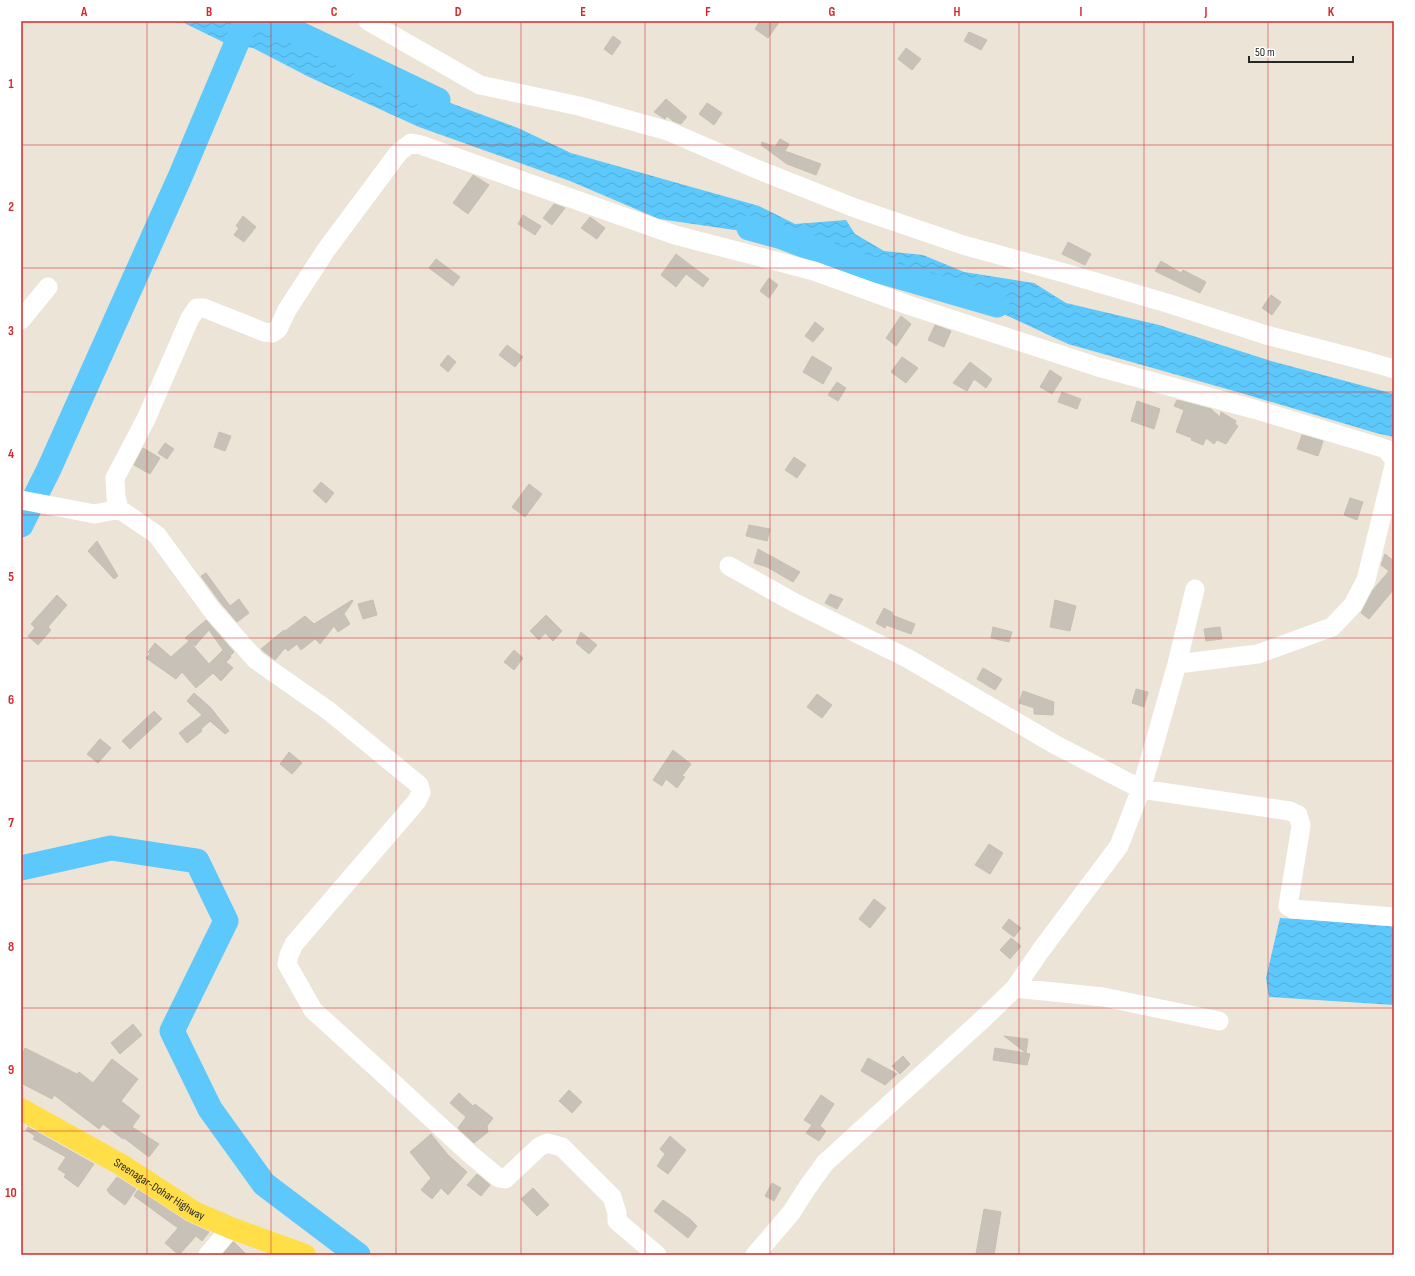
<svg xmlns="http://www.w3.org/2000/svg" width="1415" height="1276" font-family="'Sofia Sans Condensed',sans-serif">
<defs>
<pattern id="water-waves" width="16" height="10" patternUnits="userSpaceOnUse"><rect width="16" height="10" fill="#5dc8fb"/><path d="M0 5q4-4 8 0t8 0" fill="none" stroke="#51acd7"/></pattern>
</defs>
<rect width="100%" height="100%" fill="#ece4d7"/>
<path fill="url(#water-waves)" d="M180 21H270L306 42 351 59 407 87 518 128 571 153 759 206 795 224 846 220 855 234 884 251 923 255 964 272 1034 283 1066 303 1159 325 1271 361 1394 394V437L1376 433 1241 393 1068 344 963 295 848 262 782 237 659 219 570 181 419 127 309 77 253 48 225 43Z
M1280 918 1394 925V1005L1269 997 1266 978Z"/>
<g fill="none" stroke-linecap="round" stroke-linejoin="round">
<path stroke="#5dc8fb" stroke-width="25" d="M269 21 300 34 438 100
M749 228 782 237 848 262 997 305
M21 525 49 469 180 177 246 21
M21 868 111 848 197 861 226 921 172 1031 210 1109 264 1184 358 1255"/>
</g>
<path fill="#c7c1b7" stroke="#c7c0b1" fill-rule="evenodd" d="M760 21H780L768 38 755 29Z
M969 32 987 40 981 50 964 41Z
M613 36 621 42 612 55 604 49Z
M906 48 921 59 912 70 898 59Z
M666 99 687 117 681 124 673 121 667 116 665 119 654 112Z
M707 103 722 113 714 125 699 114Z
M780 139 789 144 785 151 821 164 816 175 787 164 761 145 762 142 775 147Z
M473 175 489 185 468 214 453 203Z
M554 204 565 208 552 225 543 218Z
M523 215 541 226 535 235 518 224Z
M243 216 256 227 244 242 234 235 239 228 236 226Z
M590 217 605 228 597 239 581 228Z
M1068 242 1091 254 1085 265 1062 254Z
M676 254 709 279 703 287 686 274 676 287 661 275Z
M436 259 460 277 453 286 429 268Z
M1161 261 1181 273 1183 270 1206 282 1200 293 1155 271Z
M769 278 778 285 769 298 760 291Z
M1271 295 1281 302 1272 315 1262 308Z
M901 316 911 324 896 346 886 338Z
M815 322 824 329 813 342 805 336Z
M935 325 951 331 944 347 928 340Z
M507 345 523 357 515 367 499 355Z
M448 355 456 362 448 372 440 365Z
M812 356 832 368 823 384 803 372Z
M902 357 918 368 906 383 891 372Z
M970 362 992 379 986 388 974 379 967 391 953 383Z
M1050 370 1062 378 1052 394 1040 387Z
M837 382 846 388 838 401 828 395Z
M1062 392 1081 399 1077 409 1058 402Z
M1177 400 1211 409 1220 417 1221 412 1236 421 1235 424 1238 426 1226 444 1217 440 1214 444 1206 438 1203 445 1191 440 1192 438 1176 432 1184 410 1174 406Z
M1137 401 1160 409 1154 429 1131 421Z
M219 432 231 436 225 451 214 447Z
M1302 435 1323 441 1318 456 1297 449Z
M165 443 174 449 167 459 158 453Z
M143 448 160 458 150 474 134 465Z
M794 457 806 465 797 478 785 470Z
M321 482 334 493 326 503 313 491Z
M529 484 542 494 525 517 512 507Z
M1350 498 1363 502 1357 520 1344 515Z
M749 525 770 529 767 541 746 536Z
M97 541 118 576 114 579 88 551Z
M758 549 800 572 793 582 767 567 754 563Z
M1385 554 1394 561V589L1369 619 1361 613 1373 590 1389 571 1381 565Z
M206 573 230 606 239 599 249 613 237 622 220 602 201 576Z
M830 594 843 599 837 609 825 603Z
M57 595 67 605 48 627 51 630 38 645 28 636 35 628 31 624Z
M352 600 353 601 344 614 350 624 338 632 334 626 320 644 315 639 301 650 297 644 288 651 285 648 275 660 261 649 284 630 285 631 305 616 314 624Z
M373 600 377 615 363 619 358 604Z
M1055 600 1076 606 1070 631 1050 627Z
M884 608 893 613 892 615 915 624 911 634 886 625 885 628 876 623Z
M546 615 562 631 553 641 545 633 539 640 530 631Z
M206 620 234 652 230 656 231 657 226 662 233 668 221 681 213 673 196 688 182 672 176 679 146 658 150 654 148 652 155 643 171 657 189 641 185 638ZM209 630 223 650 209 664 189 641 195 646Z
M993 627 1012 632 1009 642 991 638Z
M1220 627 1222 639 1206 641 1204 629Z
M581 632 597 645 589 654 576 643Z
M514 650 523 658 514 670 504 662Z
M983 668 1002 679 995 690 977 679Z
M1136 689 1148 692 1144 707 1132 703Z
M1023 691 1054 702 1053 715 1034 714V708L1019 703Z
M194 693 211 708 229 731 225 734 210 721 201 729 202 731 187 743 179 733 202 715 187 701Z
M817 694 832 705 822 718 807 707Z
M154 711 162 719 130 749 122 741Z
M100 739 111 748 98 763 87 754Z
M673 750 691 764 682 776 685 777 677 788 666 779 662 786 653 780Z
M289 752 302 763 292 774 280 764Z
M989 844 1003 853 990 874 975 865Z
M874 899 886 908 870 928 859 919Z
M1009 919 1021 928 1014 937 1002 928Z
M1011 938 1021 946 1010 959 1000 950Z
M133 1024 142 1035 120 1054 111 1043Z
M1004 1036 1028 1039 1026 1053 1030 1054 1027 1065 993 1060 995 1048 1026 1053Z
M25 1048 77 1074 79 1072 93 1083 112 1059 138 1079 121 1101 140 1116 132 1127 159 1144 149 1157 124 1138 123 1139 103 1124 99 1129 54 1095 52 1099 21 1083V1056Z
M903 1056 910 1064 900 1074 892 1066Z
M868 1058 897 1074 885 1085 861 1071Z
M569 1090 582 1102 572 1113 559 1101Z
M459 1093 473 1106 475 1104 493 1118 487 1126 488 1132 474 1143 458 1128 466 1117 450 1103Z
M821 1095 834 1104 820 1126 826 1131 819 1141 806 1133 812 1125 804 1120Z
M28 1127 94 1164 78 1187 64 1177 66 1174 58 1169 66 1157 33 1139 35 1136 26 1130Z
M431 1134 448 1155 467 1172 448 1195 441 1188 432 1199 421 1190 431 1178 410 1152Z
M670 1136 686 1150 668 1174 657 1166 665 1154 660 1149Z
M477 1174 490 1185 481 1196 467 1185Z
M117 1177 136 1189 125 1205 110 1194 107 1190Z
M772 1183 781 1188 774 1201 765 1196Z
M533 1188 549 1205 537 1216 521 1199Z
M138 1190 187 1222 209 1232 202 1241 196 1236 179 1255 165 1243 178 1228 134 1196Z
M663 1200 690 1219 697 1226 688 1238 654 1211Z
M984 1209 1001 1212 994 1255 976 1254Z
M233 1242 235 1243 247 1255H222Z"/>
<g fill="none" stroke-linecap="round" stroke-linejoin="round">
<path stroke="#fff" stroke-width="19" d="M368 21 480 85 579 106 668 131 754 168 855 208 963 245 1068 274 1170 304 1266 335 1370 362 1394 369
M21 320 48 287
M21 500 95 514 119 509
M729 566 795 603 907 658 1054 744 1141 789 1290 811 1298 815 1301 826 1288 906 1293 909 1394 917
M1177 664 1258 654 1332 627 1353 605 1366 580 1394 466
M1015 988 1103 997 1219 1021
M208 1255 231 1228
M657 1255 617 1221V1213L612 1197 562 1147 547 1143 539 1147 505 1179 499 1178 470 1154 391 1081 313 1010 287 964 289 955 294 944 417 801 421 792 419 785 329 711 256 660 211 609 157 535 119 509 116 497 115 478 146 419 190 318 197 308H204L264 332 272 333 278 329 287 310 326 250 399 152 411 143 421 145 675 235 814 271 908 305 1098 367 1257 410 1386 449 1394 460
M755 1255 791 1213 807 1188 825 1163 984 1018 1015 988 1041 950 1119 846 1141 789 1150 759 1177 664 1195 589"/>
<path stroke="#ffde48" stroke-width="22" id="s1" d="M21 1109 120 1164 194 1212 231 1228 305 1255"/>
</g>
<path fill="none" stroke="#d62828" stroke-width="1" stroke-opacity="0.55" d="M147 21V1255M271 21V1255M396 21V1255M521 21V1255M645 21V1255M770 21V1255M894 21V1255M1019 21V1255M1144 21V1255M1268 21V1255M21 145H1394M21 268H1394M21 392H1394M21 515H1394M21 638H1394M21 761H1394M21 884H1394M21 1008H1394M21 1131H1394"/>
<g text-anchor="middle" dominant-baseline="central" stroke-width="3" stroke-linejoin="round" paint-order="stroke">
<g font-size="12" fill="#272727" stroke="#fff">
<text stroke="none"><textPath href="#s1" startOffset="160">Sreenagar-Dohar Highway</textPath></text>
</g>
</g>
<rect width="1415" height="1276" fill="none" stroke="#ffffff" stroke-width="44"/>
<path d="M1249 56v6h104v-6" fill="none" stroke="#272727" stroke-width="2"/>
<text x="1255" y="56" font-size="12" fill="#272727" stroke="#ffffff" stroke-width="3" paint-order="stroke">50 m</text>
<rect x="22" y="22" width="1371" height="1232" fill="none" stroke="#d62828" stroke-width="1.5"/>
<g font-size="13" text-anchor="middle" font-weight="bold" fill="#d62828">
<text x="84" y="16">A</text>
<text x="209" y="16">B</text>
<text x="334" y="16">C</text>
<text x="458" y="16">D</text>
<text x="583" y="16">E</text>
<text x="708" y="16">F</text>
<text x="832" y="16">G</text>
<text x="957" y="16">H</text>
<text x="1081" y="16">I</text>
<text x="1206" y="16">J</text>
<text x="1331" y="16">K</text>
<text x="11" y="88">1</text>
<text x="11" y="211">2</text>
<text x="11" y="335">3</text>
<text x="11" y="458">4</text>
<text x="11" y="581">5</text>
<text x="11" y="704">6</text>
<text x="11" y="827">7</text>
<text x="11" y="951">8</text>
<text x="11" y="1074">9</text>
<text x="11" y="1197">10</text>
</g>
</svg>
